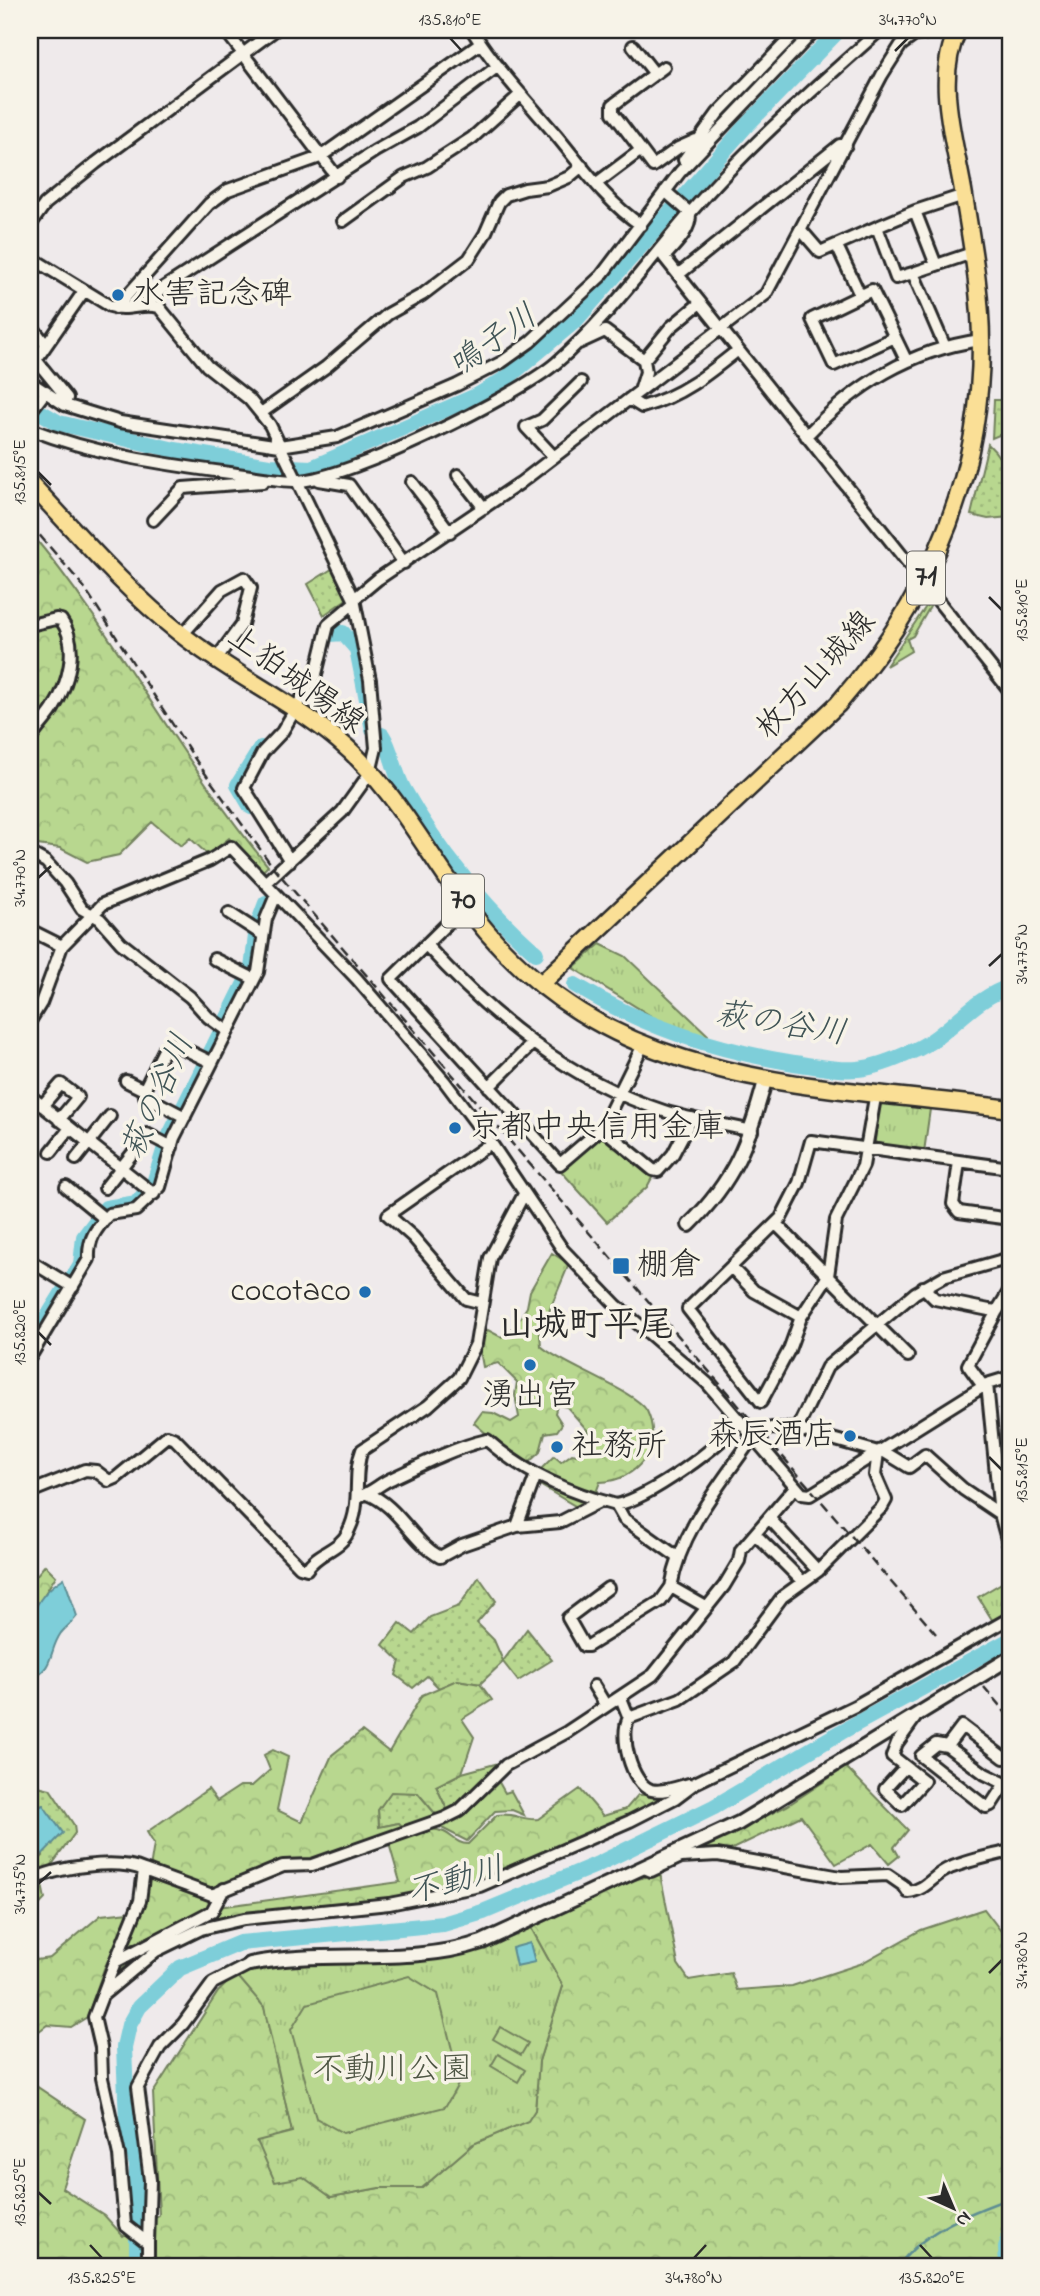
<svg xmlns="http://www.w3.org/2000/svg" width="1040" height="2296" font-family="'Indie Flower','Klee One',sans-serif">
<defs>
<pattern id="grass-dots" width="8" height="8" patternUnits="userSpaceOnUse" patternTransform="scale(1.75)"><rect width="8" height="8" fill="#b8d78f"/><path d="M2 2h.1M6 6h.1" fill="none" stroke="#9eb97c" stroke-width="1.8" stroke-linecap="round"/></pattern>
<pattern id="forest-crowns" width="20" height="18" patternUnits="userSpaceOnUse" patternTransform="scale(1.75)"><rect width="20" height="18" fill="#b8d78f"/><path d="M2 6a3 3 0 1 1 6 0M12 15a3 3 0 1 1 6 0" fill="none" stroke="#9eb97c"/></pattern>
<pattern id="park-tufts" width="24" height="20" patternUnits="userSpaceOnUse" patternTransform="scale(1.75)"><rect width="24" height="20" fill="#b8d78f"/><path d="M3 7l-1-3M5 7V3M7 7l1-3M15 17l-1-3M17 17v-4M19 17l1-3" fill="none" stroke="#9eb97c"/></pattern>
</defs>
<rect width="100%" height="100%" fill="#efeaeb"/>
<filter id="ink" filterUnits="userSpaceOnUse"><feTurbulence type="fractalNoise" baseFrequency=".0143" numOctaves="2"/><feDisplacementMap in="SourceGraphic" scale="14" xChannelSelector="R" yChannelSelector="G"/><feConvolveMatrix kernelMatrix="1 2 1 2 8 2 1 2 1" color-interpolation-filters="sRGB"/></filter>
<g filter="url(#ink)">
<path fill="url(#grass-dots)" stroke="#72815d" stroke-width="2" d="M994 400H1009L1004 433 992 438Z
M988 444C1012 467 1010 486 1010 517L988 519 971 515Z
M335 567 348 598 324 615 308 584Z
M929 602 931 605 913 636 907 639 911 651 886 666Z
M479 1577 496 1601 477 1623 494 1640 503 1661 527 1629 552 1660 518 1681 503 1662 480 1684 457 1680 439 1688 427 1676 413 1688 396 1675 400 1661 383 1645 400 1623 414 1634 430 1617 459 1606Z
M506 1761 449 1814 436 1786 462 1773Z
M38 1786 50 1789 74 1825 75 1833 51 1866 30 1876V1867L43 1856V1805L30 1811V1791Z
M391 1791 418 1793 439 1818 405 1829 399 1823 379 1827 378 1810Z
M41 1880 45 1899 30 1915V1885Z"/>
<path fill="url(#forest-crowns)" stroke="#72815d" stroke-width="2" d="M30 532C118 637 180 760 268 866L261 873 229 838 208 855 190 838 181 846 152 822 119 855 87 862 60 848 30 844Z
M552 1253 569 1264 540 1333 541 1346C560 1364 636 1391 647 1411 664 1447 637 1481 600 1482L592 1503 582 1510 538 1484 541 1469 554 1456 561 1462 572 1454 577 1455 593 1443 588 1431 567 1407 557 1405 555 1413 562 1424 557 1431 545 1433 540 1452 527 1464 518 1461 474 1423 482 1412 493 1413 511 1422 519 1417 515 1395 517 1382 498 1363 483 1367 479 1345 488 1330 501 1337 515 1326 527 1307 530 1291Z
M45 1565 56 1576 30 1617V1583Z
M457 1680 480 1684 492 1700 462 1719 474 1737 462 1773 436 1786 449 1814 439 1818 418 1793 391 1792 378 1810 379 1827 399 1823 405 1829 217 1891 150 1869 154 1844 147 1832 208 1789 217 1801 240 1786H252L270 1770 264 1755 273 1750 288 1757 277 1810 302 1822 332 1755 362 1731 389 1752 422 1695Z
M846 1767 908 1830 894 1847 899 1856 889 1864 872 1844 836 1864 801 1816 726 1852 689 1853 787 1806Z
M496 1777 505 1793 511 1791 524 1815 512 1810 495 1811 467 1841 434 1824Z
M682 1787 628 1818 487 1880 389 1900 216 1920 117 1978H113L134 1955 218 1907 400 1882 388 1840C405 1835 427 1824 444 1832 453 1836 457 1844 468 1844L497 1815C512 1812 524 1821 538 1819L580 1789 603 1816 626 1809 638 1795H654Z
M660 1873 678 1964 689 1980 731 1973 737 1990 792 1986 860 1964 921 1930 984 1909 1010 1943V2266H30V2082L85 2119 62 2188 104 2215 123 2236 159 2215 153 2093 218 1992 236 1974 264 2006 292 2132 257 2142 331 2197 379 2188H422L473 2144 527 2121 535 2110 539 2061 563 1986 531 1928 623 1883Z
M151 1878 206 1899 218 1897 215 1906 131 1945 128 1942 146 1903 147 1880Z
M130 1912 104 1969 87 2017 71 2027 47 2025 30 2038V1937L36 1960 50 1958 101 1915Z"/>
<path fill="url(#park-tufts)" stroke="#72815d" stroke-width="2" d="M600 944 625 956 708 1035 706 1041 656 1019 573 968Z
M883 1103 930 1109 924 1152 878 1145 875 1141 878 1107Z
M599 1136H605L653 1176 647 1187 607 1222 561 1171Z
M1010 1578V1614L994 1623 978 1597Z
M531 1928 563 1986 539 2061 535 2110 528 2121 473 2144 422 2188H379L331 2197 303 2177 275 2182 257 2141 292 2132 264 2007 236 1974 294 1960 439 1958 460 1954Z"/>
<path fill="#b8d78f" stroke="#72815d" stroke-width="2" d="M409 1976 438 1994 460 2081 445 2107 343 2133 316 2118 291 2030 307 2004Z
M500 2027 528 2043 521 2055 493 2039Z
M498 2054 525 2070 518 2082 491 2066Z"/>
<path fill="#7eced9" stroke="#5d8d93" stroke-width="2" d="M64 1578 77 1616C72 1623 66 1627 61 1633 48 1651 55 1670 30 1678 30 1635 22 1604 64 1578Z
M43 1805 63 1833 30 1867V1811Z
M530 1943 535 1962 516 1966 512 1948Z"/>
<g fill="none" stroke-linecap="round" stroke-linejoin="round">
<path stroke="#5d8d93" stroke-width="2.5" d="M898 2266C925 2230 969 2213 1010 2198"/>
<path stroke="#7eced9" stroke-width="16" d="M30 406 59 423 175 450 269 466 311 468 478 395 508 377 576 320 744 128 839 30
M330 634 343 633 357 649 373 730
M382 735C392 750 394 773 404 790 437 849 485 909 536 953
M251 807 238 785 261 748
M575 985C644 1027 715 1050 794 1063 815 1066 837 1071 858 1069 877 1067 896 1059 913 1051 950 1035 972 998 1010 987
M72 1279 81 1264 84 1237 106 1208 137 1203 154 1183 167 1141 252 969 257 927 266 903
M30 1345 65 1289
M137 2266V2165L127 2122 124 2047 129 2025 139 2007 180 1968 240 1943 443 1924 483 1912 596 1865 714 1807 841 1732 1010 1640
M1007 2266 1006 2248 1010 2235"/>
<g stroke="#2b2b2b" stroke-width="16">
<path id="minor" d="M225 30 337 177
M472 30C496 68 527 101 556 135 581 165 607 203 641 225
M915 35 933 32 955 36
M633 46 655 74
M641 150 653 166 678 148 696 140
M684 160 718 113 798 30
M597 183 641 150 613 113V105L664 67
M665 191 690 213C691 231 675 245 664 257L1010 691
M915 211 964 195
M343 221 404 177 427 167 472 138 521 94
M30 225 45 204 96 163 275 30
M877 227 915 211 936 265
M801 230 820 252 877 227 896 278 913 273 945 347
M837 246 860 295
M30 257 110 306C128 312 142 302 159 307L207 366 249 399 270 425 354 599 370 680 376 748 370 773 342 812 265 883
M913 273 972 253
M679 274 840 145H846
M144 305 163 288 375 151 418 127 498 66
M116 308 209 204 228 190 320 157 480 44
M30 324 46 345
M895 337 834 365 812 319 872 290 906 360
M579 343 605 331 644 360 671 327 700 303
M30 382 65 405 120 422 280 446 337 437 457 385 502 362 530 342 601 276 680 172 815 30
M640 391 646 372 644 360
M629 399 642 407C681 396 707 375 738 350
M65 405 67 398 36 360 84 291
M30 412 46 391
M261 413 326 367 388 314 422 295 469 259 485 234 499 202 506 195 525 189 548 186 569 177 582 166
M30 429C94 454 162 464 230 473 253 476 276 481 298 481 349 479 516 397 556 363 607 319 646 264 690 213 747 147 815 88 880 30
M806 436C855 385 910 350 981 340
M554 457 526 427 542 420 581 382
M458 475 484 508
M319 480 349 485 404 563
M412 482 450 532
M153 520 183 488 263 482
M354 599 378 579 520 483 766 294 882 75 901 45 915 35V30
M30 625 56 619 61 620C80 646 68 685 53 709 46 720 36 729 30 740
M182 635 222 590 244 578 251 588 242 624 217 658
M30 853 46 862 65 883 82 909 100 919 121 943 190 997 208 1017 226 1030
M290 861 244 788 263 752 282 732 316 674 328 625 355 602
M466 905 391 979 560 1164 602 1128 643 1045
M229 913 263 935
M30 930 62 946
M426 945C492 1017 568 1080 664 1111 692 1120 723 1124 752 1131
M214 959 254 979
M30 1021 41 1003 62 946 103 904 210 860 231 847 357 979 445 1082 493 1146 563 1250 616 1305 707 1383 802 1494 810 1495 987 1384 1010 1377
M126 1081 144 1090
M489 1087 532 1044
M876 1092 863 1166 836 1220 828 1276 801 1317 789 1350 761 1402 688 1309 781 1218 799 1183 811 1141 1010 1168
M30 1096 154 1194
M42 1106 61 1084 78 1097 59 1120
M185 1117 145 1096 144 1090 165 1048 174 1044 211 1062
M602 1128 653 1170 658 1171 673 1154 692 1118
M147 1134 172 1147
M51 1152 70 1128
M76 1159 110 1116
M959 1162 953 1204 959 1212 1010 1219
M66 1187 105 1219
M105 1188 136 1149
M776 1224 908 1356
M30 1261 73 1287
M731 1267 754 1291 801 1317
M923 1287 935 1299 989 1310 997 1311 1010 1290
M482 1303 466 1299 413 1237 388 1215 491 1143
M30 1357 89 1259C88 1238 96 1229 109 1214L136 1210 160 1187 174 1138 258 972 266 919 276 895
M987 1384 1000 1514 1010 1550
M983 1386 968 1365 997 1311
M750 1433 772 1428 797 1429 827 1367 915 1293 943 1277 1010 1258
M881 1450 909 1467 925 1455 963 1489 1000 1514
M996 1474 1010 1468
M30 1492 85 1470 96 1471 109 1481 116 1478 167 1436 175 1439 300 1567 307 1569C317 1552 340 1550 348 1532 363 1503 352 1475 362 1450L428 1406 459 1378 476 1344 490 1258 524 1194
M368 1494C399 1506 411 1541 440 1557L462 1545 517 1526 560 1522 601 1501
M359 1496C371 1494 380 1483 393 1478 422 1464 456 1447 487 1440 524 1473 569 1493 616 1505 647 1499 723 1446 739 1420
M616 1505 624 1519 679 1558
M769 1518 818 1571
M517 1526 536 1475
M755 1534 803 1582
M608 1588 568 1618 584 1646H588L661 1601 671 1587
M706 1607 671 1587C681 1529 721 1484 753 1437
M594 1686 606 1706
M621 1698 629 1718 680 1699 734 1662 782 1597 818 1571 882 1507 886 1500 875 1475 878 1452 797 1429
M629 1718C619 1734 631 1784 651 1790 663 1793 678 1787 689 1784
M947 1746 936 1744 921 1756 986 1807 991 1805 1004 1785
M1010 1756 1004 1758 962 1726 947 1746 985 1774 1010 1786
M905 1767 885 1789 902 1805 924 1781 892 1756 897 1743 915 1718
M644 1868 651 1871 681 1857 718 1855 841 1877 888 1875 904 1886 908 1892C927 1890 934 1874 950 1868 969 1860 991 1856 1010 1851
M144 1870 212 1895 283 1866 312 1865 445 1818 459 1811 506 1765 567 1732 653 1675 724 1586 739 1561 741 1550 795 1487
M30 1881C56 1867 117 1858 144 1870L140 1901 115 1962
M104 1994 156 1951 201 1929 244 1919 389 1904 480 1886 630 1821 675 1798 695 1783 855 1706 1010 1618
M148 2243 150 2180 138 2087 160 2047 183 2024 213 1983 250 1964
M148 2266V2243L125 2225 119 2155 102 2078 101 2047 94 2017 115 1962 212 1911 224 1889"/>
</g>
<g stroke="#2b2b2b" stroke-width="18">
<path id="tertiary" d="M689 1225C735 1180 749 1141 765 1081
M250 1964C327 1948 406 1967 482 1942L739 1823 1010 1658"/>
</g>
<g stroke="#2b2b2b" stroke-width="21">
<path id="primary" d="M30 483C78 534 125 590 181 634 230 673 289 700 338 740 401 792 435 871 487 932 626 1093 819 1083 1010 1109
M542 983 838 704C928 601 981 482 981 344 981 294 972 245 964 196 956 145 933 79 958 30"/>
</g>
<use href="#minor" stroke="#f7f3e8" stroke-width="10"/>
<use href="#tertiary" stroke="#f7f3e8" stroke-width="12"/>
<use href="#primary" stroke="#fadf96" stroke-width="16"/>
<path stroke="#2b2b2b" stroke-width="2.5" stroke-dasharray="10 5" stroke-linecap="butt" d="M30 524 84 587 197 762 273 867 936 1634
M984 1687 1010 1718"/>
</g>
</g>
<path fill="none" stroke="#2b2b2b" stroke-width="2.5" d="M450 38 462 51M895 51 908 38M38 472 51 485M989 597 1002 610M38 878 51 866M989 966 1002 954M38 1332 51 1345M989 1457 1002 1470M38 1884 51 1872M989 1973 1002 1960M38 2192 51 2204M90 2245 102 2258M920 2245 932 2258M694 2258 706 2245"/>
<g fill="#1f6fb2" stroke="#f7f3e8" stroke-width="2.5">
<circle cx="118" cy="295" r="7"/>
<circle cx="455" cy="1128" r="7"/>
<rect x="612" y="1257" width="18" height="18" rx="3.5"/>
<circle cx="365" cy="1292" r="7"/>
<circle cx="530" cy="1365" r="7"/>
<circle cx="850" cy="1436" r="7"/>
<circle cx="557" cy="1447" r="7"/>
</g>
<g text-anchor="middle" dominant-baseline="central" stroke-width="7" stroke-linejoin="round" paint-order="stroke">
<g fill="#f7f3e8" stroke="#686764" stroke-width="2">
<rect x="907" y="551.5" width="38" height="53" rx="5"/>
<rect x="442" y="874.5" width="42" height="53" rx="5"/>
</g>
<g font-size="30" font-weight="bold" fill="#2b2b2b">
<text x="926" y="578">71</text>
<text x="463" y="901">70</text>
</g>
<g font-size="32" fill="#2b2b2b" stroke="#f7f3e8" text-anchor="start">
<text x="132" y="295">水害記念碑</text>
<text x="469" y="1128">京都中央信用金庫</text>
<text x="637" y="1266">棚倉</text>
<text x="351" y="1292" text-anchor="end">cocotaco</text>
<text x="530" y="1396" text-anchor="middle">湧出宮</text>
<text x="836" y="1436" text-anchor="end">森辰酒店</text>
<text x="571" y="1447">社務所</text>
</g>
<g font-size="32" fill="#2b2b2b" stroke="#f7f3e8">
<text transform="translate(817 676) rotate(-48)">枚方山城線</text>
<text transform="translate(295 681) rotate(36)">上狛城陽線</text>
</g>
<g font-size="32" fill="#4e5644" stroke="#f7f3e8">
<text x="392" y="2070">不動川公園</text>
</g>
<g font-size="33" font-style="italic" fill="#405456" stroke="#f7f3e8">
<text transform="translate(494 342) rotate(-35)">鳴子川</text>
<text transform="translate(781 1025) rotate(9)">萩の谷川</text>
<text transform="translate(159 1097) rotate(-66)">萩の谷川</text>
<text transform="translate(456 1882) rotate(-15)">不動川</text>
</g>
<g font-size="35" font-weight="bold" fill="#2b2b2b" stroke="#f7f3e8">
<text x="586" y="1326">山城町平尾</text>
</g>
</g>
<rect width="1040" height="2296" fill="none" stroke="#f7f3e8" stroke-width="77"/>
<g transform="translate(953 2208) rotate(136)" stroke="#f7f3e8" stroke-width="5" paint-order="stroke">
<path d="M0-5L12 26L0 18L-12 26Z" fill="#2b2b2b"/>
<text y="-10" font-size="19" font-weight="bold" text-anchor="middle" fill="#2b2b2b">N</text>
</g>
<rect x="38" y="38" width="964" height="2220" fill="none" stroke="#2b2b2b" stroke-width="2.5"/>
<g font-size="18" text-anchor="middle" fill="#2b2b2b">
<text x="450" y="25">135.810°E</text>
<text x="908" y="25">34.770°N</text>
<text transform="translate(19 472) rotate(-90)" y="6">135.815°E</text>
<text transform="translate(1021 610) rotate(-90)" y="6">135.810°E</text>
<text transform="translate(19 878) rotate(-90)" y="6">34.770°N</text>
<text transform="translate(1021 954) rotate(-90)" y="6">34.775°N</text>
<text transform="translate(19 1332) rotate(-90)" y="6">135.820°E</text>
<text transform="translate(1021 1470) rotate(-90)" y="6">135.815°E</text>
<text transform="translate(19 1884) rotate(-90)" y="6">34.775°N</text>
<text transform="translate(1021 1960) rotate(-90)" y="6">34.780°N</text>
<text transform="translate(19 2192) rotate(-90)" y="6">135.825°E</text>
<text x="102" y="2283">135.825°E</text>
<text x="694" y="2283">34.780°N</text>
<text x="932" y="2283">135.820°E</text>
</g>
</svg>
